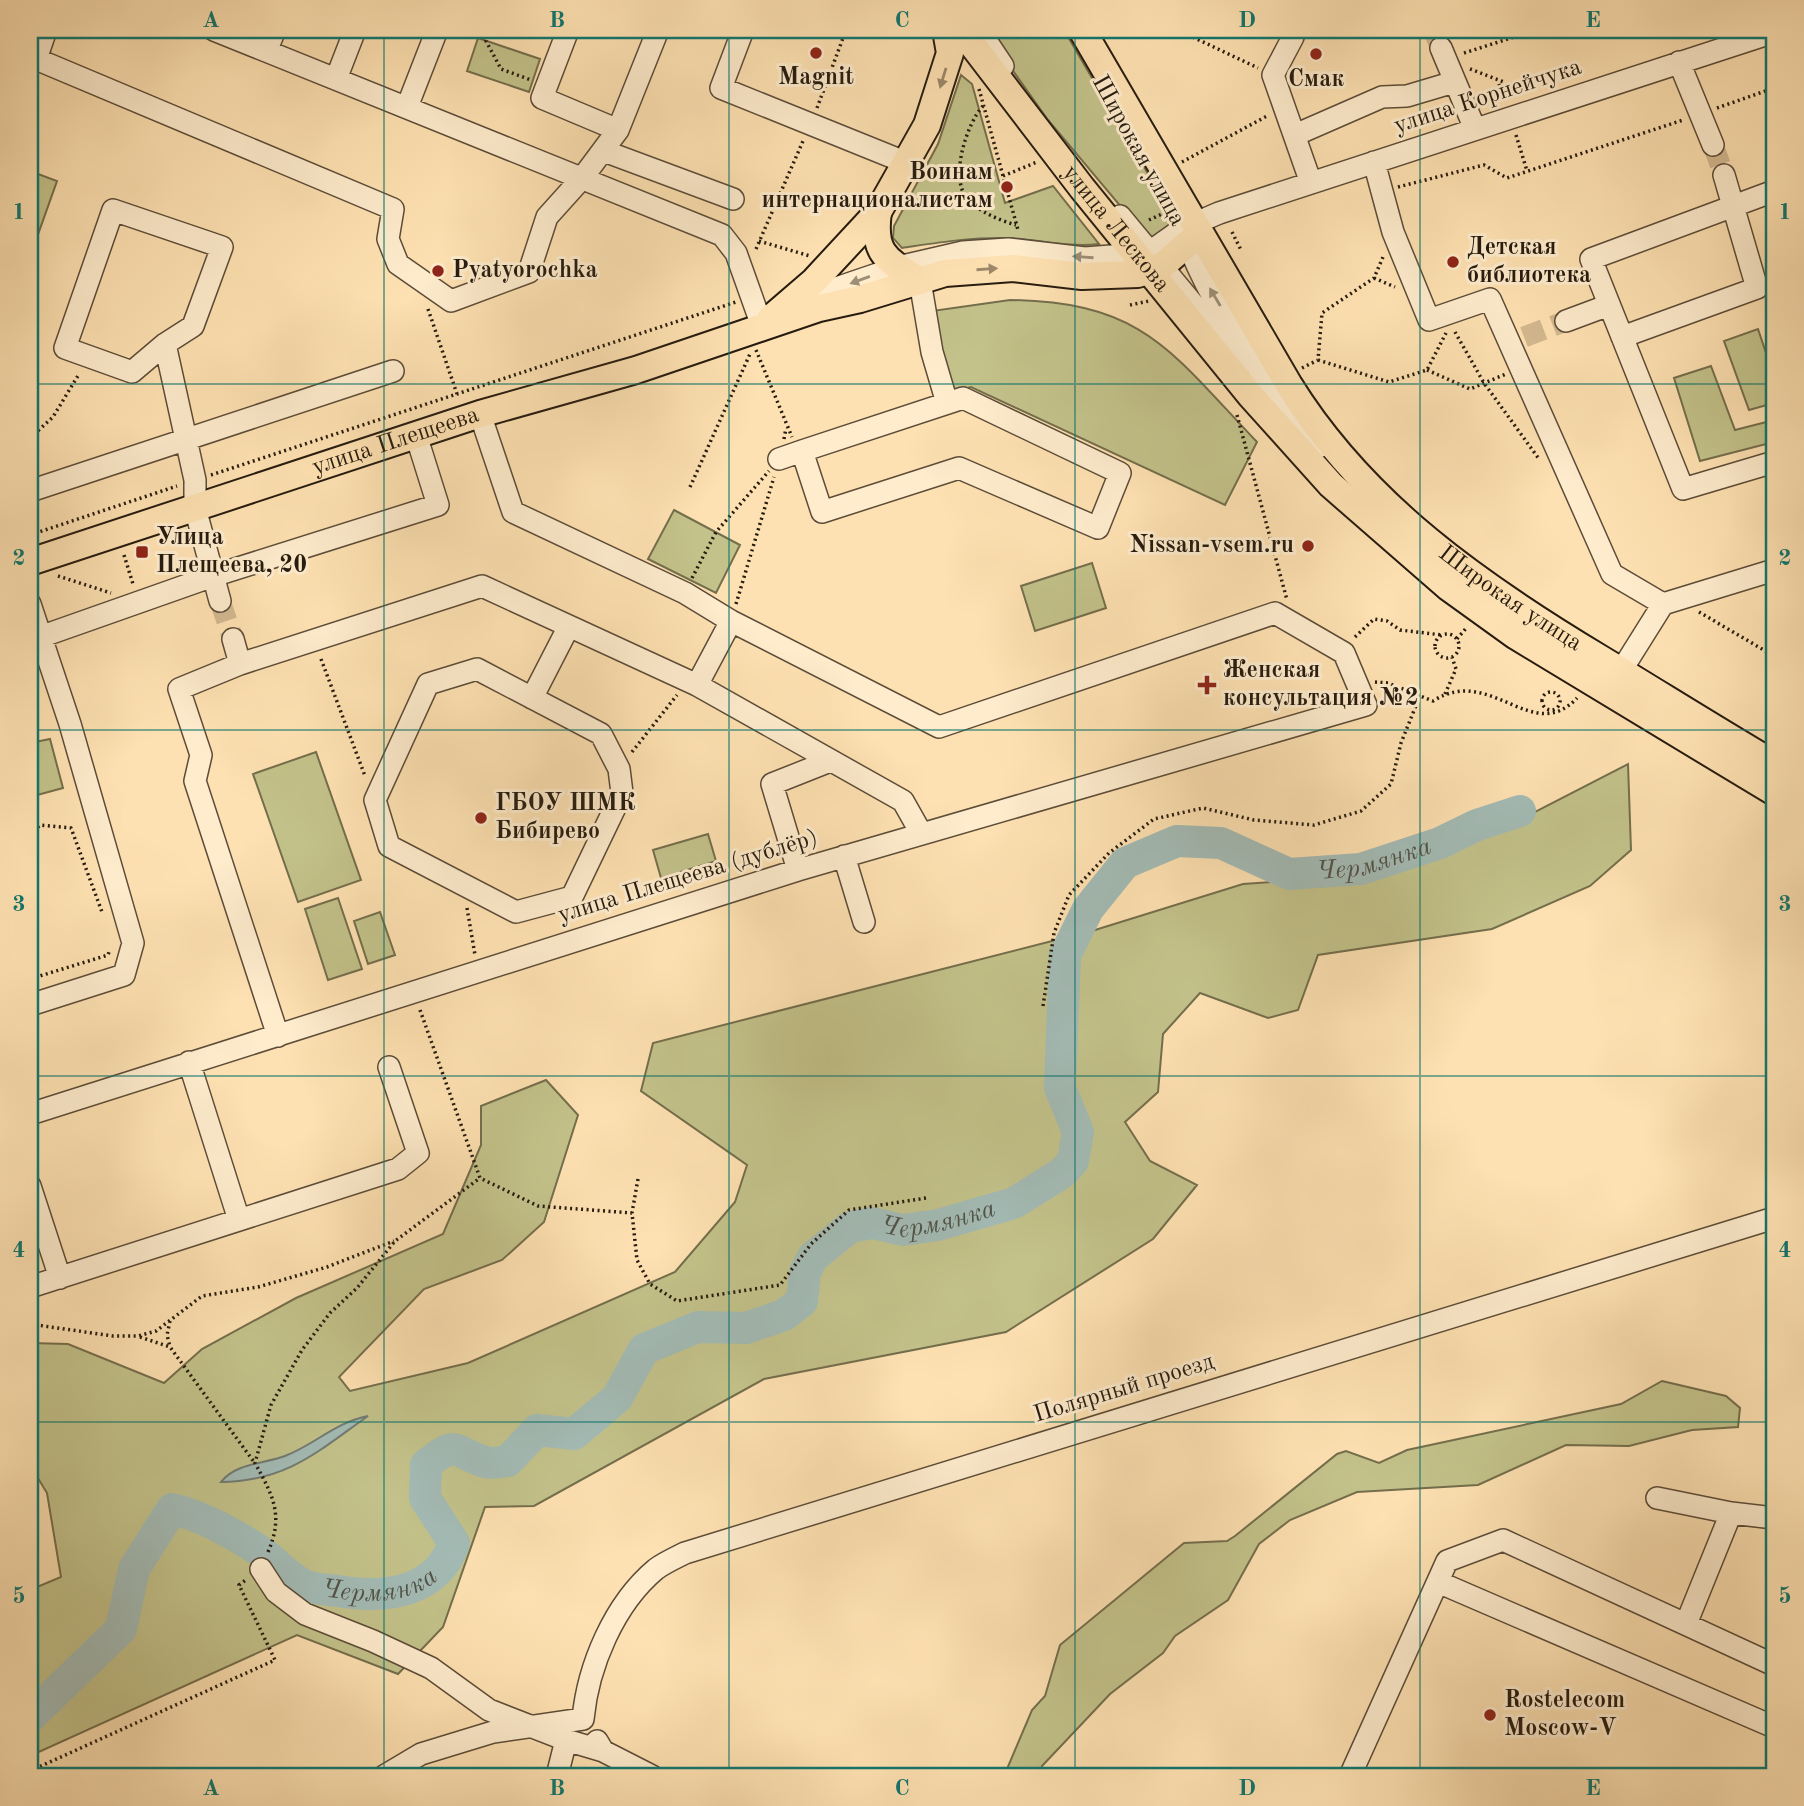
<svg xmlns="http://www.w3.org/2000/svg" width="1804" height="1806" font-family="'Old Standard TT',serif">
<rect width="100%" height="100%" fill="#fee1b2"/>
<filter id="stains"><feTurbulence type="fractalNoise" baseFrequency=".00286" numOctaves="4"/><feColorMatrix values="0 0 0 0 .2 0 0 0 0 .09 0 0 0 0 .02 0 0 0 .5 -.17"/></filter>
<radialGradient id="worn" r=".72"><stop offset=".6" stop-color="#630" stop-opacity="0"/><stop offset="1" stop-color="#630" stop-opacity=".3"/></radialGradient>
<path fill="#c3c28a" stroke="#746e4c" stroke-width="2" d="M984 30H1064L1175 220 1152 239 1143 233 1048 120Z
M478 38 540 59 529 92 467 71Z
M961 75 972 84 1005 203 1053 186 1099 244C1069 248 1037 239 1006 238 971 237 936 243 902 248L893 238 894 226 938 144Z
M30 171 57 181 30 257Z
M1010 300C1144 302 1171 352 1257 442L1225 505 971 387 953 392 932 311Z
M1758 329 1774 377V403L1749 410 1724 341Z
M1711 366 1735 430 1774 420V442L1700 461 1674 378Z
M674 510 740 545 716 593 648 559Z
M1092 563 1106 608 1035 631 1021 586Z
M50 739 63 788 30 797V743Z
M316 752 361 880 298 902 253 774Z
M1628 764 1631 850 1590 886 1492 929 1318 955 1298 1010 1268 1018 1200 993 1163 1034 1158 1092 1125 1122 1150 1161 1197 1185 1153 1239 1006 1332 764 1379 534 1506 485 1507 443 1627 398 1674 297 1635 30 1756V1590L61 1577 47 1493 30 1465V1343L68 1344 164 1383 202 1349 296 1298 443 1234 481 1145V1106L546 1080 578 1115 544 1222 502 1260 424 1289 339 1377 350 1391 468 1363 675 1272 735 1202 747 1165 641 1091 653 1043 1095 930 1243 884 1372 875 1508 826Z
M708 834 716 861 661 878 653 850Z
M338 898 362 969 328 980 305 909Z
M380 912 395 955 368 964 354 921Z
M1662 1381 1726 1396 1740 1408 1738 1427 1692 1430 1629 1446 1566 1445 1478 1485 1357 1492 1290 1520 1259 1544 1228 1600 1175 1636 1163 1653 1110 1694 1042 1766 1040 1776H1004L1032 1710 1045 1696 1060 1645 1184 1543 1227 1541 1235 1536 1337 1454 1346 1451 1379 1463 1407 1450 1621 1404Z"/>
<path fill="#a3bbb5" stroke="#717b73" stroke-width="2" d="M368 1416C317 1452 287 1481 221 1482 236 1463 263 1464 285 1456 314 1445 336 1422 368 1416Z"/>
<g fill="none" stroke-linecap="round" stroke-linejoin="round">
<path stroke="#a3bbb5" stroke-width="32" id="s1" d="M30 1717 121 1629 134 1569 172 1509C203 1516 236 1535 263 1553 276 1563 291 1580 306 1586 316 1589 328 1590 338 1591 385 1599 437 1593 454 1543L425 1498 426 1465C458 1438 453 1452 485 1462 492 1464 501 1462 508 1461L537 1430 574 1434 617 1398 644 1349 698 1327 746 1328 784 1315 802 1301 805 1272 813 1257 850 1227 872 1223 903 1230 938 1225 1014 1203 1062 1173 1073 1161 1078 1132 1060 1088 1065 955 1088 909 1125 863 1177 841 1221 843 1289 874 1361 869 1440 843 1477 825 1520 811"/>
<path stroke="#d3b991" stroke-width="21" stroke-dasharray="21 10" stroke-linecap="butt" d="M1433 30 1441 48
M1713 145 1724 175
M1524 337 1566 321
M220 601 233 639"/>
<g stroke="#5c4c38" stroke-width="24">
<path id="minor" d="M214 30 722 235 736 253 762 326
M568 30 542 98 618 130
M743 30 721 88 907 163
M979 30 1003 66
M1290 30 1293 37 1273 75 1311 183
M1441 48 1475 129
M266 51 275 30
M30 59H36L46 30
M36 59 393 209 388 239 398 264 451 301 529 272 547 217 583 177 618 130 658 30
M1679 62 1713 145
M336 79 355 30
M407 107 437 30
M1295 135 1382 97 1407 96 1454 82
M604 151 733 199
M1374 162 1393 232 1429 320 1490 299 1612 574 1663 604
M1774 191 1591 259 1683 489 1774 462
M113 210 222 247 193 326 165 344 132 372 65 348Z
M1120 216 1242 363
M1183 230C1209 307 1267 385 1319 447
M920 281 932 352 947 403
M795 302 898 267 963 252 1008 249 1085 258 1137 254 1151 251 1182 229 1219 213 1774 32
M1566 321 1609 305
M1622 337 1757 288 1724 175
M165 344 195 480V508L220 601
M779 459 802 451 963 398 1120 473 1098 528 959 468 822 512 802 451
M30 491 393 371
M30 604 70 724 133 943 124 975 30 1005
M40 637 213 576 438 505 416 435
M233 639 240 664
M477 669 601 734 619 769 622 793 572 897 516 912 389 846 375 800 428 684Z
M1621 671 1663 604 1774 570
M697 685 731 621
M532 698 568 628
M844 856 864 922
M798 870 772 784 830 761
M278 1036 195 781 201 755 179 689 240 664 482 586 697 685 903 801 921 833
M189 1062 239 1220
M30 1114 798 870 1366 705 1344 653 1275 613 939 727 731 621 685 593 513 512 480 414
M30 1186 60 1278
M30 1287 398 1169 418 1153 389 1067
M1657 1498 1731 1513
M261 1569 276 1592 305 1614 373 1641 431 1668 489 1710 566 1740 603 1751
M1438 1582 1774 1727
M1686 1624 1731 1513 1774 1518
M583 1719C588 1666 614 1604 656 1569 664 1563 675 1558 685 1553L1774 1218
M597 1741 603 1751 652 1776
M384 1776 421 1754 493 1732 583 1719
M557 1776 566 1740
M1350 1776 1447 1561 1503 1540 1774 1665"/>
</g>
<g stroke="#261b0f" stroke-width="30">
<g id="major">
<path id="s2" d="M961 30 1082 188 1251 396 1331 485 1448 587 1516 636 1774 792"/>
<path id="s3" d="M1082 30 1289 385C1364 506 1481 587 1601 659 1659 694 1716 730 1774 764"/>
<path d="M878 212C872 254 887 260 920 281"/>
<path d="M770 319 814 281 878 212 927 125 950 53 946 30"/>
<path id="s4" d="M30 562 480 414 636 370 819 308 860 299 945 273 1013 268 1082 276 1138 274 1163 265 1200 233"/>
</g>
</g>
<path stroke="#261b0f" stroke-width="3.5" stroke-dasharray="2 3.5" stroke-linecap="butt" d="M490 30 486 41 501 69 531 80
M1178 30 1258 68
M1464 53 1536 30
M1470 69 1504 82
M1499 84 1504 100
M979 89 1018 230
M983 106C967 123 949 178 967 198 979 212 999 220 1016 225
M817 108 846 30
M1717 108 1774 88
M1516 135 1527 171
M1182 162 1267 116
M1003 176 1037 162
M1398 187 1484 165 1507 178 1683 120
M1149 220 1164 213
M1232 232 1241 250
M759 241 810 256
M756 249 803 141
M1374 278 1395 287
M1130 305 1149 301
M428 309 457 394
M1455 332 1484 383 1539 459
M756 350 792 437
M1318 360 1389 382 1427 370 1446 333
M1302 368 1318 360 1322 313 1374 278 1383 257
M1427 370 1470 389 1506 374
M1237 415 1287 600
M30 438 53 417 79 374
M784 439 786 428
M211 475 736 302
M690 487 750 354
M30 535 177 486
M124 555 133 584
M58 576 111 593
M692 578 716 532 769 471
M736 604 774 477
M1699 612 1774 656
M1435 646a12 12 0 1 1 24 0a12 12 0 1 1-24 0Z
M1355 637 1374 619 1387 621 1400 630 1442 635
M1457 639 1467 627
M321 659 365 776
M1375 682 1388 683 1433 701C1491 664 1532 746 1577 698
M1542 701a9 9 0 1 1 18 0a9 9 0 1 1-18 0Z
M1445 694 1456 669 1452 657
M632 752 677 695
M30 835 40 825 71 828 102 912
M467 908 475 955
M30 979 108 955 109 952
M1043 1006 1054 933 1069 895 1109 853 1154 819 1203 808 1254 820 1314 825 1361 811 1391 784 1401 743 1419 698
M420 1010 480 1178 538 1206 632 1213
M638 1179 632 1213 637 1260 650 1284 677 1301 780 1285 811 1244 849 1210 926 1198
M170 1321 167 1335 170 1347
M30 1324 113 1336H138L156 1331 202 1296 258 1287 327 1267 394 1241
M140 1337 170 1347 254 1462
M268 1552C284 1515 273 1496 255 1463L271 1405 302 1350 330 1313 357 1288 395 1241 480 1178
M30 1771 275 1660 239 1585 247 1579"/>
<use href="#minor" stroke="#feeccd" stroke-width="21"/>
<use href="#major" stroke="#fee1b2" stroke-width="26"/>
</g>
<defs><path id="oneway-solid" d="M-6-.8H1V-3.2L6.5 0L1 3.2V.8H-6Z" transform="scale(1.75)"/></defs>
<g fill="#9d8869">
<use href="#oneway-solid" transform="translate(943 78) rotate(107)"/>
<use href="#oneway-solid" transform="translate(987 269) rotate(-4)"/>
</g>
<g fill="#9d8e78">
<use href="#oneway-solid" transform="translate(1083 257) rotate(-176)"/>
<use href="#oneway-solid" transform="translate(860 280) rotate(160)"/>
<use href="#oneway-solid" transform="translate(1215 297) rotate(-121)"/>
</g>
<path fill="none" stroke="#0f766e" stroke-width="2" stroke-opacity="0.55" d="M384 30V1776M729 30V1776M1075 30V1776M1420 30V1776M30 384H1774M30 730H1774M30 1076H1774M30 1422H1774"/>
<g fill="#8f2418" stroke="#feeccd" stroke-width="2.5">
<circle cx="816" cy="53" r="7"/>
<circle cx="1316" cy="54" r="7"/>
<circle cx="1007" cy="187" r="7"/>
<circle cx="1453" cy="262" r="7"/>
<circle cx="438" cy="271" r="7"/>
<circle cx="1308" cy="546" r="7"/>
<rect x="135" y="545" width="14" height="14" rx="3.5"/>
<path d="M1203.5 674.5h7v7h7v7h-7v7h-7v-7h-7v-7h7z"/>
<circle cx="481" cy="818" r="7"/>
<circle cx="1490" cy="1715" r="7"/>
</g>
<g text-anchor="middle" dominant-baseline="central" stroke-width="6" stroke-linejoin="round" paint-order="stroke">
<g font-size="24" font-weight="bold" fill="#261b0f" stroke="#feeccd" text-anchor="start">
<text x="816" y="78" text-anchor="middle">Magnit</text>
<text x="1316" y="80" text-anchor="middle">Смак</text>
<text x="993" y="173" text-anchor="end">Воинам<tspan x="993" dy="28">интернационалистам</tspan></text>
<text x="1467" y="248">Детская<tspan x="1467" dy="28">библиотека</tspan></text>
<text x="452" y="271">Pyatyorochka</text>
<text x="156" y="538">Улица<tspan x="156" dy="28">Плещеева, 20</tspan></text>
<text x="1294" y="546" text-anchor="end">Nissan-vsem.ru</text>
<text x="1223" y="671">Женская<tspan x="1223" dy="28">консультация №2</tspan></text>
<text x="495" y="804">ГБОУ ШМК<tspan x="495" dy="28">Бибирево</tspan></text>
<text x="1504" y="1701">Rostelecom<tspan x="1504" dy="28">Moscow-V</tspan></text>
</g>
<g font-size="24" fill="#261b0f" stroke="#feeccd">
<text transform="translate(1488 97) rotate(-18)">улица Корнейчука</text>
<text transform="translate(1138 151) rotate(61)">Широкая улица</text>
<text stroke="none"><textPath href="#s2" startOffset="252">улица Лескова</textPath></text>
<text stroke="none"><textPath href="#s4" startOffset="385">улица Плещеева</textPath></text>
<text stroke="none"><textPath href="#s3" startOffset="721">Широкая улица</textPath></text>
<text transform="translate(688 877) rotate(-17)">улица Плещеева (дублёр)</text>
<text transform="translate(1124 1389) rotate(-17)">Полярный проезд</text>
</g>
<g font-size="26" font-style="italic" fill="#525349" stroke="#feeccd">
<text stroke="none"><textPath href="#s1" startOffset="2040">Чермянка</textPath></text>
<text stroke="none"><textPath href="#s1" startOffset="1306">Чермянка</textPath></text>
<text stroke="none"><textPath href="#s1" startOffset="490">Чермянка</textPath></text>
</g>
</g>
<rect width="1804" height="1806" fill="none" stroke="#fee1b2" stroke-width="77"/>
<rect x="38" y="38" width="1728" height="1730" fill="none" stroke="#0f766e" stroke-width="2.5"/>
<g font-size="23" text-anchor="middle" font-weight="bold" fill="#0f766e">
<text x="211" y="27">A</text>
<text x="557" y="27">B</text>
<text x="902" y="27">C</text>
<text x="1247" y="27">D</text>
<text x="1593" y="27">E</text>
<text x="19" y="219">1</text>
<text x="1785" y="219">1</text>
<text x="19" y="565">2</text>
<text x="1785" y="565">2</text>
<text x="19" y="911">3</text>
<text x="1785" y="911">3</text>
<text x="19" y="1257">4</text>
<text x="1785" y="1257">4</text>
<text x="19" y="1603">5</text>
<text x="1785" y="1603">5</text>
<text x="211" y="1795">A</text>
<text x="557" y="1795">B</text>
<text x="902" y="1795">C</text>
<text x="1247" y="1795">D</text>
<text x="1593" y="1795">E</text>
</g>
<rect width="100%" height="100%" filter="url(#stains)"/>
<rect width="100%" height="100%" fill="url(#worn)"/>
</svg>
